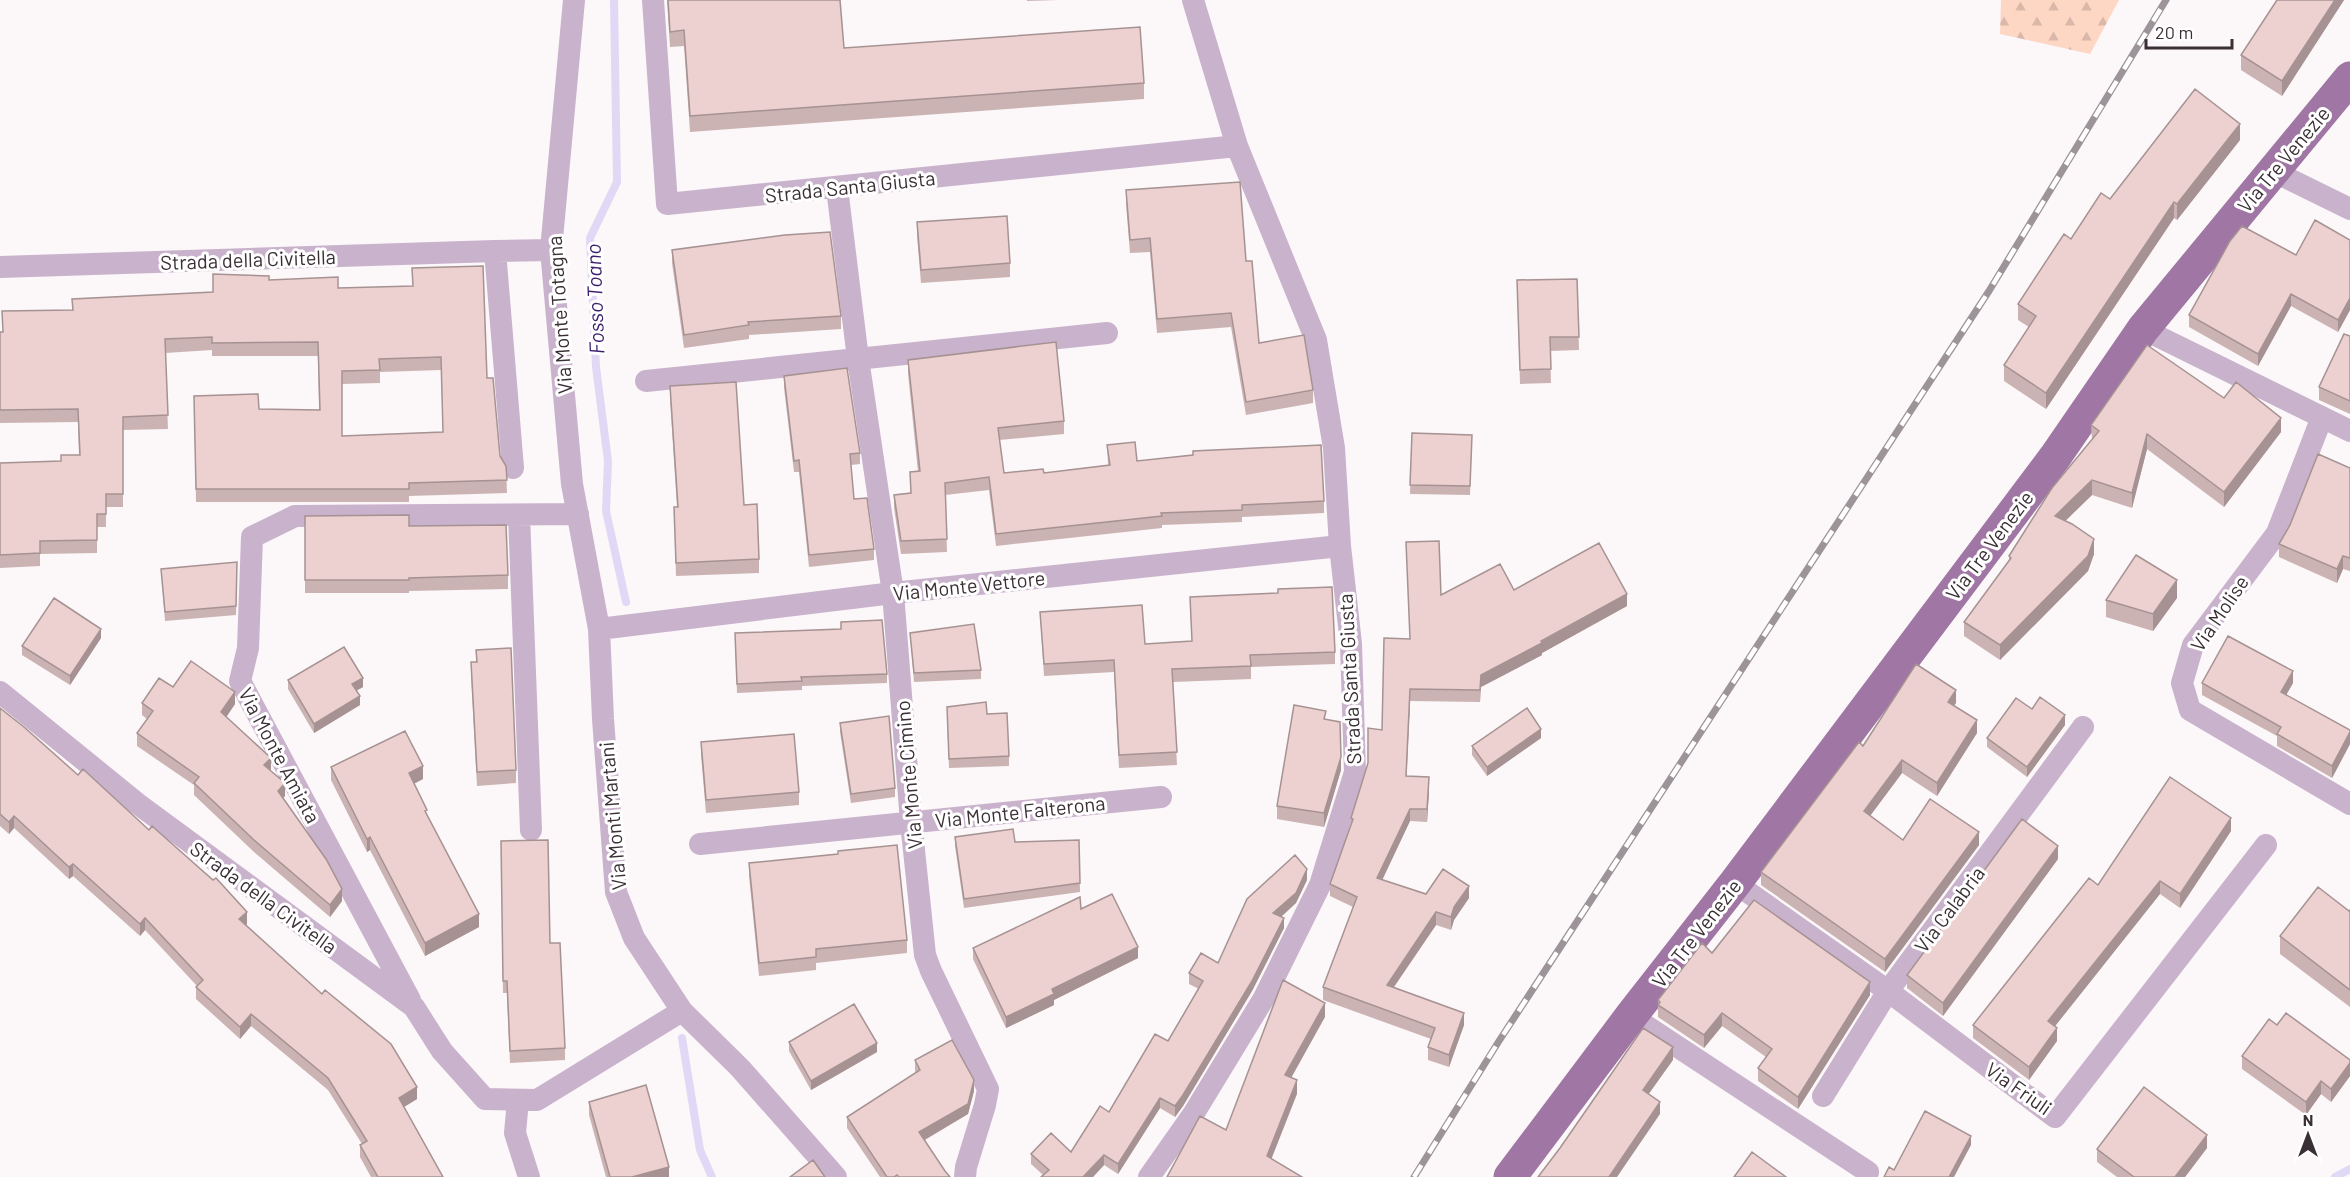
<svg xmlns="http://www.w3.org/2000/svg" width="2350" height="1177" font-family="Barlow,sans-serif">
<defs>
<pattern id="forest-firs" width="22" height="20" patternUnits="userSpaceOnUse" patternTransform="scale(1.5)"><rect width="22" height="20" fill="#fed6c4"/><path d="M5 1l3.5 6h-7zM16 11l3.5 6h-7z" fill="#dab8a9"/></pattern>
</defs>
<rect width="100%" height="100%" fill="#fcf7f9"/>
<path fill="url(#forest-firs)" d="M2001 0H2119L2090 54 2000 34Z"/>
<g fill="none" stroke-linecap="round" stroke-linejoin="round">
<path stroke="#dfd9f6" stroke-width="8" d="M614 0 617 182 590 238 596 367 608 461 606 511 626 602
M682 1038 700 1150 712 1177
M2335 1177 2350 1169"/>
<path stroke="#c9b2cc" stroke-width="22" d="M574 0 551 250 572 484 599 629 603 719 616 892 634 938 682 1011 740 1068 836 1177
M653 0 667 204 1237 146
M2273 171 2350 209
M837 188 858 359 893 593 911 822 925 955 931 971 988 1089 985 1105 966 1167 965 1177
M495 251 551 250
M0 267 495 251 513 468
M2143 329 2350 431
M646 381 1107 333
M2322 417 2277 533 2193 645 2182 683 2190 710 2350 804
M519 515 531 830
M599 629 893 593 1340 546
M0 692 138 804 414 1007 442 1051 485 1099 537 1100 682 1011
M700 844 1161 797
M1735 883 1888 991 2055 1117 2266 845
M410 1000 240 681 248 648 252 537 295 516 578 514
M1631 1016 1868 1172
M1823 1096 1888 991 2083 727
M518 1100 515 1133 529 1177
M1149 1177 1194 1113 1264 998 1320 885 1355 772 1351 644 1340 546 1334 448 1316 340 1237 146 1193 0"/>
<path stroke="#9f76a4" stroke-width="33" d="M1510 1177 1631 1016 1735 883 2055 457 2143 329 2350 78"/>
<g stroke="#9c9498" stroke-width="7">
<path id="rail" d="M1414 1177 1499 1041 1989 291 2166 0"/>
</g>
<use href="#rail" stroke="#fff" stroke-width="4.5" stroke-dasharray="14" stroke-linecap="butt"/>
</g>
<path fill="#ccb3b3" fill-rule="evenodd" d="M667 0H840L844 48 1144 83V99L690 132 684 46 670 47Z
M1027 0H1058L1027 1Z
M2277 0H2344L2282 96 2241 70V55Z
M2240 140 2177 220 2174 218 2046 409 2004 381V365L2029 327 2018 320V304L2071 239 2110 199Z
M1126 190 1246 261 1259 343 1313 390V403L1246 415 1231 327 1157 333 1150 252 1130 253 1126 204Z
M917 222 1010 263V277L921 283 917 236Z
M2350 240V310L2338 332 2291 306 2258 366 2189 327V315L2296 255Z
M672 250 841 316V329L749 335V339L684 348 672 263Z
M412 268 487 378 500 456 506 466 507 493 409 496V502H196L194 396 259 409 319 410 318 356H212V350L165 353 168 429 123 430V507H106V527H97V553L40 554V566L0 568V463L61 461 79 455 78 422 0 423V332H3L72 310V299L213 292 269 280 338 288 413 286ZM441 370 443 432 342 436V384L380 383V372Z
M1577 279 1579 350 1550 351 1551 383 1520 384 1517 280Z
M2350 336V414L2319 400V387Z
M908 360 1064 421V434L999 440 1004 473H1044L1108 465 1107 445 1137 461 1324 501V513L1242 517V522L1162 525V528L996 546 989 490 945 495 947 552 901 554 894 508V495L910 493V472H918L908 373Z
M784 376 860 453V464L851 465 854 499 874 549V560L809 567 799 472H794L784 388Z
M670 386 744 505 759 559V573L676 576 674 507H677L670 399Z
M2224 398 2281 432 2224 507 2147 449 2132 508 2092 495 2065 521 2094 554 2088 571 2000 660 1964 636V622L2009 561V556L2092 440 2091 425Z
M1412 433 1472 435 1470 495 1410 494Z
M2350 468V571L2343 569 2337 583 2279 557V544Z
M305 516 409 526 508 575V589L409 591V593H305Z
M1406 542 1441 595 1514 590 1627 606 1542 653V655L1481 687 1480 702 1410 701 1406 776 1429 790 1427 822 1410 821 1382 880 1426 894 1469 898 1454 920 1451 930 1436 925 1394 987 1464 1025 1449 1067 1428 1060V1047L1431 1039 1323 1000V987L1353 907 1330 896V884L1351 825V818L1382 730 1410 639Z
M237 562 236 615 165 621 161 569Z
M1190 597 1335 652V664L1251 667V679L1173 682 1177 765 1119 768 1114 672 1044 676 1040 612 1145 644 1192 641Z
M2177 598 2153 631 2106 617V600Z
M910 633 981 670V679L914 682Z
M101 638 70 685 22 655V646Z
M735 642 887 674V683L802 686V690L737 693Z
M476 650 516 770V783L477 786 471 675V662H476Z
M288 680 363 687 356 691 360 705 314 733 288 689Z
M2202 683H2293L2286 695 2350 730V744L2332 778 2277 746V736L2202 695Z
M173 687 235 704 226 717 270 770 285 796 283 797 342 901 330 917 254 852 194 795V785L137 746V733L147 719 142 715V703Z
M1956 703 1954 705 1977 733 1937 796 1902 773 1870 816 1903 840 1979 845 1885 972 1761 885V872L1863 746Z
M0 708 247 924 246 925 417 1099 404 1107 443 1177H371L360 1157V1145L362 1144 328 1090 251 1026 240 1039 196 999V987L197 986 145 930 140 936 73 876 69 879 14 828 9 834 0 826Z
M2032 709 2065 725 2027 777 1987 747V738Z
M987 714 1009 756V766L949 768 947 716Z
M1326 720 1341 770 1324 827 1277 819V806Z
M840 723 895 788V797L851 803 840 732Z
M1541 738 1487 776 1472 755V746Z
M701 742 799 792V805L706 813 701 755Z
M331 767 423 779 414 784 427 815 479 927 425 956 370 850 367 852 331 780Z
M2231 831 2180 908 2160 894 2055 1026 2057 1041 2029 1080 1973 1038V1025L2098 885Z
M955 837 1015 842 1079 840 1080 892 964 908 955 846Z
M501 841 550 943 565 1048V1060L510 1063 507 993H503Z
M2058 859 1943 1016 1907 988V975Z
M749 863 907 940V953L816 963V970L759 976 749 876Z
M1307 880 1296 903 1281 917 1284 928 1252 991 1183 1106 1175 1117 1160 1108 1118 1174 1104 1165 1093 1177H1041L1043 1175 1031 1164V1154L1071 1152 1109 1112 1168 1041 1199 989 1189 984V973L1218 963Z
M1081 909 1138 958 1054 1000V1005L1006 1028 973 959V948Z
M2350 910V1007L2280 954V936Z
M1870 995 1798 1109 1758 1081V1068L1766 1057 1722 1026 1704 1048 1658 1017V1000Z
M2277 1025 2350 1060V1076L2331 1102 2321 1094 2306 1115 2242 1069V1056Z
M789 1042 877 1052 811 1090 789 1051Z
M915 1060 974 1091 968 1114 925 1140 945 1171 950 1177H880L847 1128V1117L916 1073 915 1071Z
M589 1102 669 1177H606L589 1115Z
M2207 1148 2185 1177H2117L2097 1162V1149Z"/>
<path fill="#a69292" d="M2335 0H2344L2282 96V81Z
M2240 124V140L2177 220V204Z
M2174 202V218L2046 409V393Z
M2291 294V306L2258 366V354Z
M2350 298V310L2338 332V320Z
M2281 418V432L2224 507V492Z
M2147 434V449L2132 508V493Z
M2092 480V495L2055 531V516Z
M2094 539V554L2088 571 2000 660V645Z
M2343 556V569L2337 583V569Z
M2177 580V598L2153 631V614Z
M1627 594V606L1542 653V655L1481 687 1480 702 1481 675Z
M101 629V638L70 685V676Z
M2293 671V683L2281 704V692Z
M363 678V687L352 693V684Z
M1410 689V701L1406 789V776Z
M1956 690V703L1948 714V702Z
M235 692V704L221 725V712Z
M360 696V705L314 733V724Z
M2065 715V725L2027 777V767Z
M1977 720V733L1937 796V783Z
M1541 729V738L1487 776V767Z
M2350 732V744L2332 778V766Z
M1341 757V770L1324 827V813Z
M271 758V770L264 765Z
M1902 760V773L1864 824V811Z
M423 766V779L409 786V773Z
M1429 777V790L1427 822V809Z
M285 783V796L278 803V791Z
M1410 809V821L1377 891V878Z
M14 816V828L9 834V822Z
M2231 818V831L2180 908V894Z
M1979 832V845L1885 972V959Z
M370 837V850L367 852V839Z
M2058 846V859L1943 1016V1003Z
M73 864V876L69 879V867Z
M1307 869V880L1296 903 1273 924V913Z
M2160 881V894L2048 1035V1021Z
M1469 886V898L1454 920 1451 930V917L1454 907Z
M342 889V901L330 917V905Z
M247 912V924L239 931V919Z
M1436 912V925L1387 997V985Z
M479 914V927L425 956V943Z
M145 918V930L140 936V924Z
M1284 918V928L1252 991 1183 1106 1175 1117V1106Z
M1138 947V958L1054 1000V1005L1006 1028V1017L1052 989Z
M1870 982V995L1798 1109V1097Z
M1325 1003V1017L1285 1089V1075Z
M1464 1013V1025L1449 1067V1055Z
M1722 1013V1026L1704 1048V1035Z
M251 1014V1026L240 1039V1027Z
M2057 1028V1041L2029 1080V1067Z
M877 1043V1052L811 1090V1081Z
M1673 1047V1060L1643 1102V1090Z
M2350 1063V1076L2331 1102V1089Z
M974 1080V1091L968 1114 919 1143V1132Z
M1297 1080V1094L1267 1170V1156Z
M2321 1081V1094L2306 1115V1102Z
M417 1087V1099L399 1110V1098Z
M1160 1098V1108L1118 1174V1164Z
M1660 1102V1114L1617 1177H1609Z
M2207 1135V1148L2185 1177H2175Z
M1971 1136V1145L1954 1177H1949Z
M1104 1155V1165L1093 1177H1083Z
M669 1167V1177H632Z"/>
<path fill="#edd0d0" stroke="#a69292" stroke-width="1.5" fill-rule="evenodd" d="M668 0H840L844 48 1140 27 1144 83 690 116 684 30 670 32Z
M2277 0H2335L2282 81 2241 55Z
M2195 89 2240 124 2177 204 2174 202 2046 393 2004 365 2036 316 2018 304 2064 234 2071 239 2101 193 2110 199Z
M1240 182 1246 261H1252L1259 343 1304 335 1313 390 1246 402 1231 313 1157 319 1150 238 1130 240 1126 190Z
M1007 216 1010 263 921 270 917 222Z
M2315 220 2350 240V298L2338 320 2291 294 2258 354 2189 315 2230 241 2242 226 2296 255Z
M830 232 841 316 748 322 749 325 684 335 672 250 785 235Z
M483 266 487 378H493L500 456 506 466 507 480 409 483V489H196L194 396 258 394 259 409 320 410 318 342 212 343V337L165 339 168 415 123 417V494H106V514H97V540L40 541V553L0 555V463L61 461V455H80L78 409 0 410V332H3L2 311 73 310 72 299 213 292V274L269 276V280L338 277V288L413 286 412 268ZM441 357 443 432 342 436V371L380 370 379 359Z
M1577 279 1579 337H1550L1551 369 1520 370 1517 280Z
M2344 334 2350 336V401L2319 387Z
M1056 342 1064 421 998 428 1004 473 1043 469 1044 473 1110 465 1107 445 1135 442 1137 461 1193 455V451L1321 445 1324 501 1242 505V510L1161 513 1162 516 996 534 989 477 945 483 947 539 901 541 894 495 911 493 910 472 920 471 908 360Z
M2147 345 2224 398 2236 382 2281 418 2224 492 2147 434 2132 493 2092 480 2055 516 2072 524 2094 539 2088 556 2000 645 1964 622 2011 558 2009 556 2052 488 2099 431 2091 425Z
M847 368 860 453 850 454 854 499 867 498 874 549 809 555 799 460 794 461 784 376Z
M736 382 744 505 757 504 759 559 676 563 674 507H678L670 386Z
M1412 433 1472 435 1470 486 1410 485Z
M2318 454 2350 468V558L2343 556 2337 569 2279 544 2290 525Z
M409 515V526L506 525 508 575 409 578V580H305V516Z
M1439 541 1441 595 1500 564 1514 590 1599 543 1627 594 1541 641 1542 643 1481 675 1480 690 1410 689 1406 776 1429 777 1427 809H1410L1377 878 1426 894 1443 869 1469 886 1454 907 1451 917 1436 912 1387 985 1464 1013 1449 1055 1428 1047 1435 1028 1323 987 1357 897 1330 884 1353 819 1351 818 1368 763V728L1382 730 1384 638 1410 639 1406 542Z
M2136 555 2177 580 2153 614 2106 600Z
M237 562 236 606 165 612 161 569Z
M1332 587 1335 652 1250 655 1251 666 1172 669 1177 752 1119 755 1114 660 1044 664 1040 612 1142 605 1145 644 1192 641 1190 597 1278 593V589Z
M54 598 101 629 70 676 22 646Z
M882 620 887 674 801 677 802 681 737 684 735 633 841 629V622Z
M974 624 981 670 914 673 910 633Z
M2228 636 2293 671 2281 692 2350 730V732L2332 766 2277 734 2281 727 2202 683Z
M344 647 363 678 352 684 360 696 314 724 288 680Z
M511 648 516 770 477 772 471 662H477L476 650Z
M191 661 235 692 221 712 271 758 264 765 285 783 278 791 326 859 342 889 330 905 254 840 194 783 199 777 137 733 153 711 142 703 159 678 173 687Z
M1916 664 1956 690 1948 702 1977 720 1937 783 1902 760 1864 811 1903 840 1930 799 1979 832 1885 959 1761 872 1859 742 1863 746Z
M2040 697 2065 715 2027 767 1987 738 2016 698 2032 709Z
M986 702 987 714 1007 713 1009 756 949 759 947 707Z
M1294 705 1326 711 1324 719 1340 722 1341 757 1324 813 1277 806Z
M0 708 24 727 78 775 83 769 149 830 152 826 213 880 216 878 247 912 239 919 322 994 325 990 391 1044 417 1087 399 1098 443 1177H378L360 1145 367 1141 328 1078 251 1014 240 1027 196 987 203 980 145 918 140 924 73 864 69 867 14 816 9 822 0 814Z
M1527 708 1541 729 1487 767 1472 746Z
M889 716 895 788 851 794 840 723Z
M405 731 423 766 409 773 427 810 425 811 479 914 425 943 370 837 367 839 331 767Z
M794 734 799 792 706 800 701 742Z
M2170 777 2231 818 2180 894 2160 881 2048 1021 2057 1028 2029 1067 1973 1025 2089 878 2098 885Z
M2022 819 2058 846 1943 1003 1907 975Z
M1013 829 1015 842 1079 840 1080 883 964 899 955 837Z
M548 840 550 943H560L565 1048 510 1051 507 981H503L501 841Z
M897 845 907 940 816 949V957L759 963 749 863 838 854V851Z
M1295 855 1307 869 1296 893 1273 913 1284 918 1252 981 1183 1095 1175 1106 1160 1098 1118 1164 1104 1155 1083 1177H1041L1049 1170 1031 1154 1051 1133 1071 1152 1100 1106 1109 1112 1155 1034 1168 1041 1203 981 1189 973 1201 953 1218 963 1247 899Z
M2318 887 2349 911 2350 910V990L2280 936Z
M1112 894 1138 947 1052 989 1054 994 1006 1017 973 948 1080 897 1081 909Z
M1754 900 1870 982 1798 1097 1758 1068 1772 1049 1722 1013 1704 1035 1658 1005 1660 1002 1658 1000 1702 943 1712 953Z
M1283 980 1325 1003 1285 1075 1297 1080 1267 1156 1302 1177H1167L1200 1116 1226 1130Z
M854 1004 877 1043 811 1081 789 1042Z
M2286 1013 2350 1060V1063L2331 1089 2321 1081 2306 1102 2242 1056 2269 1019 2277 1025Z
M1643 1028 1673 1047 1643 1090 1660 1102 1609 1177H1538L1560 1148Z
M952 1040 974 1080 968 1104 919 1132 945 1171 950 1177H899L897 1175 894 1177H887L847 1117 920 1070 915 1060Z
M646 1085 669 1167 632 1177H610L589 1102Z
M2144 1087 2207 1135 2175 1177H2134L2097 1149Z
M1925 1111 1971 1136 1949 1177H1884L1889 1167 1894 1170Z
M1752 1152 1786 1177H1734Z
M813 1160 825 1177H790Z"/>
<g text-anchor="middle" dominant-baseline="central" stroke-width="6" stroke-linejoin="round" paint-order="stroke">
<g font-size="20" fill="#392f34" stroke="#fff">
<text transform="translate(2283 159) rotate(-50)">Via Tre Venezie</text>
<text transform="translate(850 186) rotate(-6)">Strada Santa Giusta</text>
<text transform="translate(248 259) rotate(-2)">Strada della Civitella</text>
<text transform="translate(559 315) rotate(-94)">Via Monte Totagna</text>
<text transform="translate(1989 545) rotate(-53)">Via Tre Venezie</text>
<text transform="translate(969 585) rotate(-6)">Via Monte Vettore</text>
<text transform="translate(2219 613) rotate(-56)">Via Molise</text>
<text transform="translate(1349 679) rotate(-93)">Strada Santa Giusta</text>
<text transform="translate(280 755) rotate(62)">Via Monte Amiata</text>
<text transform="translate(908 775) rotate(-95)">Via Monte Cimino</text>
<text transform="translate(1020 811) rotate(-6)">Via Monte Falterona</text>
<text transform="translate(612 816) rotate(-95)">Via Monti Martani</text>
<text transform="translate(264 897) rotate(36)">Strada della Civitella</text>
<text transform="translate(1949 909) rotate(-53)">Via Calabria</text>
<text transform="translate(1696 933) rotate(-52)">Via Tre Venezie</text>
<text transform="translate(2019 1088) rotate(35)">Via Friuli</text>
</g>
<g font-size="21" font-style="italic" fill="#3b1f6d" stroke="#fff">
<text transform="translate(594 299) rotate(-92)">Fosso Toano</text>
</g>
</g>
<g transform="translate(2308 1135)" stroke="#ffffff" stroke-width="4.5" paint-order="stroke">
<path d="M0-4.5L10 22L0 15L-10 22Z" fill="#392f34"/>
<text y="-9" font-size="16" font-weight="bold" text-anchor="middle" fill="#392f34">N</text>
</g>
<path d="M2146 39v9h86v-9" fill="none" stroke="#392f34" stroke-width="3"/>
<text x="2155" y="39" font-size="18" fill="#392f34" stroke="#ffffff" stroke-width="4.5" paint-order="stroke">20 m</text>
</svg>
